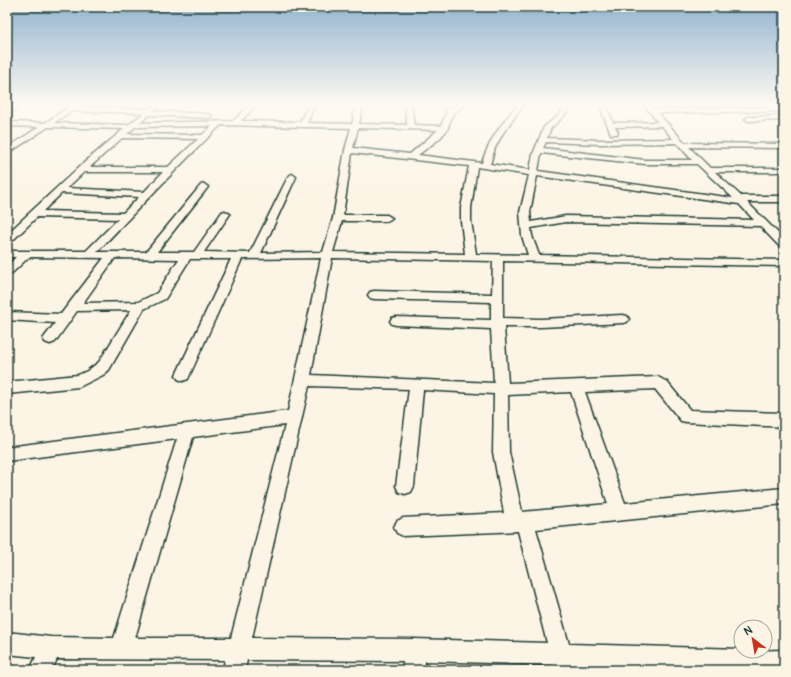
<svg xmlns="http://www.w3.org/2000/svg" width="791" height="677" font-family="Pangolin,sans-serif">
<rect width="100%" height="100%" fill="#fcf5e5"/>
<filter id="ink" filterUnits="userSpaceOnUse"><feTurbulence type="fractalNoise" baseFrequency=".025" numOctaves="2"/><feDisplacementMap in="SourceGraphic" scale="8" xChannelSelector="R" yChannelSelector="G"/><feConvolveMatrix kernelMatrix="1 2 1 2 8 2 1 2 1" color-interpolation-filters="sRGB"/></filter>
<g filter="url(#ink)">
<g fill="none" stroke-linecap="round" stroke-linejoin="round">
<g stroke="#1f3d34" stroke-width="3">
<path id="minor" d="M17 104H24L7 114V109Z
M73 104H80L77 107 148 109 155 104H161L153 111 209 114 212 116 209 118 149 115 140 123 233 121 251 104H257L241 121 300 122 309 104H315L307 123 352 124 357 104H363L359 124 407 125 405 104H411L414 125 441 126 447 112 442 104H448L451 109 460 104H467L453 113 447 130 439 139 418 155 482 163C489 140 503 122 518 104H524L503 133 495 148 490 164 530 170 533 154 544 127 559 115 567 104H573L563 117 551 128 547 138 600 140 673 139 662 126 615 127 618 132 617 134H611L603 115 600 104H606L613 123 658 122 643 104H649L654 109 784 107V111L658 113 685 143 784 144V148L689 147 710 168H784V172H715L741 196H784V202H747L784 239V248L780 247 760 226 566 222 531 228 532 236 539 255 784 260V266L503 261V318L541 319 623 315 627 316 629 319 627 322 623 323 541 327H504L508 383 658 377 667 382 690 410 784 413V427L686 422 681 421 655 389 585 392 625 503 784 488V504L536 529 569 644 741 649V651L784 650V670H718L575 666 576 670H554L553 665 425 661V670H403V661L247 660 245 670H223L225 660 57 659 52 670H30L36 657 7 654V632L51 637 114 638 177 439 7 461V447L288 411 321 258 242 259 188 379 183 381 178 379 176 375 231 259H190L165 299 144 309 109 370 103 375 79 387 7 394V382L78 375 87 371 99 362 131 310 77 311 55 342 50 344 45 342 43 339 55 323 7 320V312L61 314 104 258 29 257 11 274 7 276V266L16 257H7V251H86L118 219 37 217 11 242 7 243V234L79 167 124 129 48 127 7 154V148L39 127 7 126V122L45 123ZM71 111 144 113 128 125 54 123ZM221 125 351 128 345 150 333 218 323 252 261 253 296 177 292 174 288 177 250 253 204 252 230 214 225 211 222 212 194 252H157L208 187 204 184 201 185 146 252H97C138 209 179 165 221 125ZM212 126 202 135 127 134 135 127ZM358 128 438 130 410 154 353 148ZM122 138 198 139 168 167H90ZM546 142 600 144 677 143 692 160H645L543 148ZM352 153 469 166 461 208V221L465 254 333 252 342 221H387L392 218 387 215H343ZM541 153 645 164H697L733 198 538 171ZM477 167 529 175 520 212 522 236 528 255 476 254 471 221V208ZM84 172H163L144 192 67 188ZM537 176 739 204 754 220 566 216 531 222 530 212ZM62 193 139 197 123 213 43 211ZM115 258 179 259 157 293 138 302 83 303ZM332 258 493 261 492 294 374 291 370 292 368 295 370 298 374 299 491 302V320L396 317 392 318 390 321 392 324 396 325 491 329 494 383 311 375ZM309 386 409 389 396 486 399 492 405 494 411 492 414 486 423 390 494 394 493 452 504 513 403 518 397 521 394 527 397 533 403 536 518 531 547 643 414 639 252 638ZM571 392 608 504 522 512 509 452 508 395ZM285 425 231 638H135L193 437Z
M784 116V120L748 121 745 119 748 117Z"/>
</g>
<use href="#minor" fill="#fcf5e5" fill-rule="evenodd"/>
</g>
</g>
<linearGradient id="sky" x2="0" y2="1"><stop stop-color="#91b4ce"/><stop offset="0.53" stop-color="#fefaf3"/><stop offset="1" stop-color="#fefaf3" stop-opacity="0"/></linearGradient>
<rect width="791" height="198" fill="url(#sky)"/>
<rect width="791" height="677" fill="none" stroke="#fcf5e5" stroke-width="24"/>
<rect x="12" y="12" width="767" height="653" fill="none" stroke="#1f3d34" stroke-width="1.5" filter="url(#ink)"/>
<g transform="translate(753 639) rotate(329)"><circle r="19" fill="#fcf5e5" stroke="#a4ab9e"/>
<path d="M0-3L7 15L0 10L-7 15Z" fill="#c8321e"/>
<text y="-6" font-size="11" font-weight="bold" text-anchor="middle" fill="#1f3d34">N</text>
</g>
</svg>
